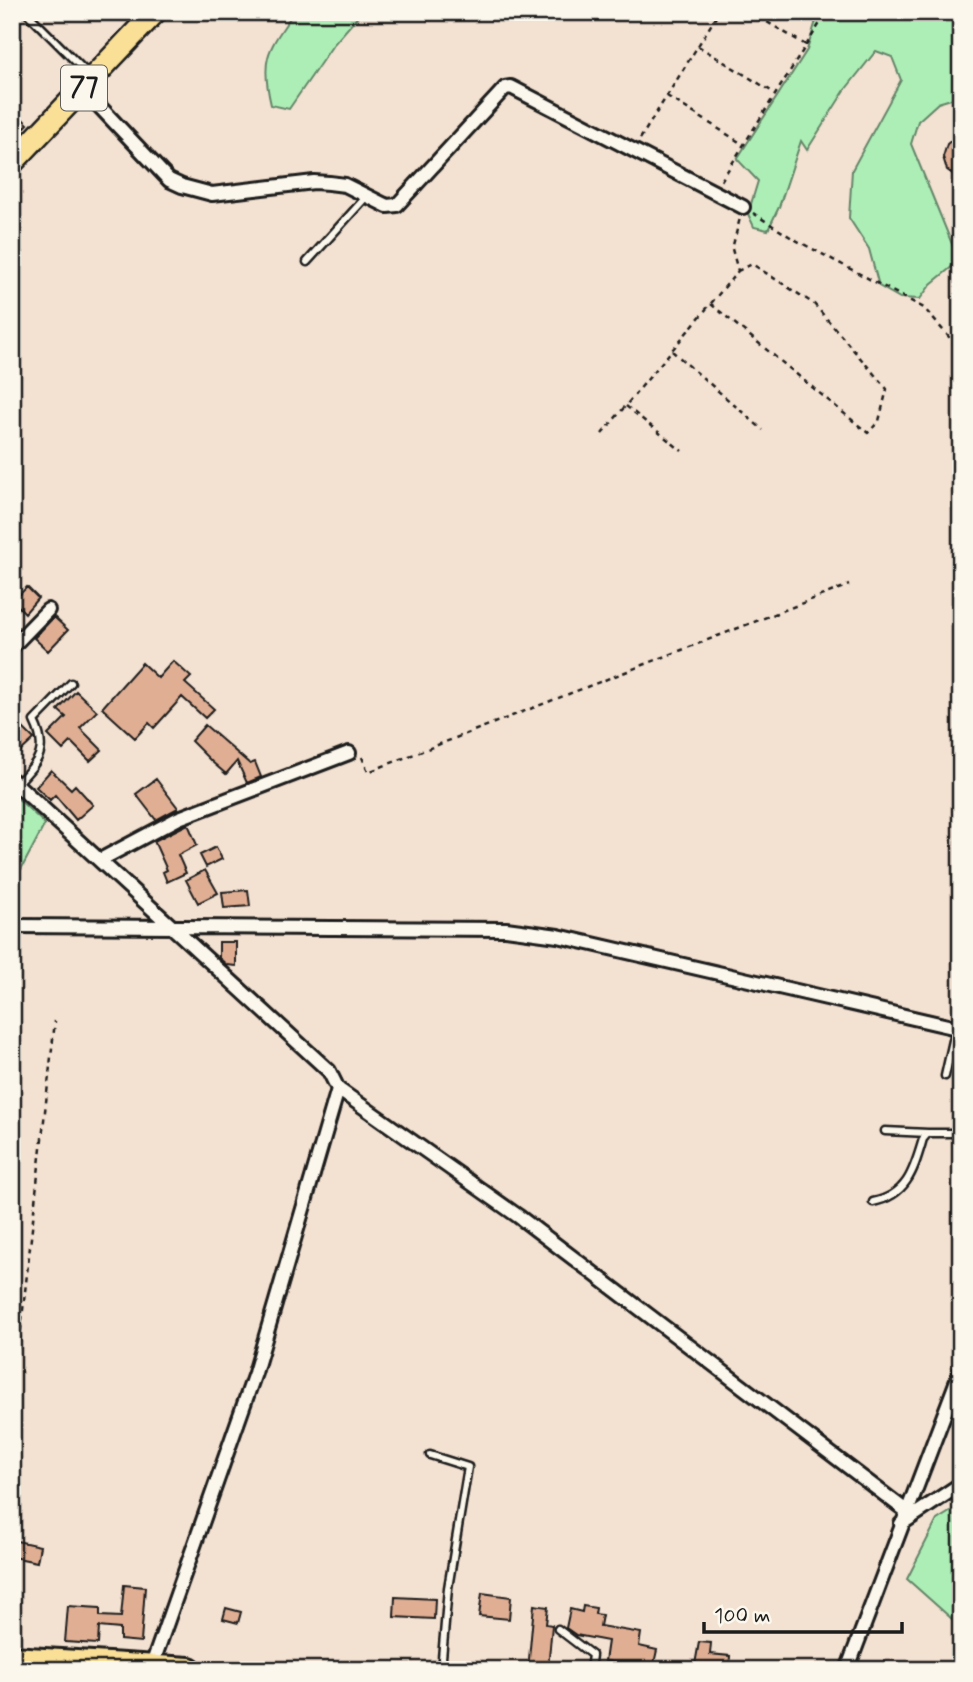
<svg xmlns="http://www.w3.org/2000/svg" width="973" height="1682" font-family="Mynerve,sans-serif">
<rect width="100%" height="100%" fill="#f3e1d1"/>
<filter id="ink" filterUnits="userSpaceOnUse"><feTurbulence type="fractalNoise" baseFrequency=".0143" numOctaves="2"/><feDisplacementMap in="SourceGraphic" scale="14" xChannelSelector="R" yChannelSelector="G"/><feConvolveMatrix kernelMatrix="1 2 1 2 8 2 1 2 1" color-interpolation-filters="sRGB"/></filter>
<g filter="url(#ink)">
<path fill="#adeeb6" stroke="#648569" stroke-width="2" d="M294 12H362L333 45 289 109 271 105C260 58 268 50 294 12Z
M821 12H961V96L938 103 918 121 911 144 959 261 931 284 920 299 900 298 879 286 869 249 849 218 852 170 901 80 892 57 876 51 845 90 807 150 801 141 779 207 768 230 754 227 748 214 758 181 737 159 807 50 816 21Z
M12 793 45 824 17 877 12 873Z
M961 1505V1627L907 1579 937 1520Z"/>
<path fill="#e0ae93" stroke="#1c1c1c" stroke-width="2" d="M12 109 28 124 12 141Z
M961 132V180L947 170 943 157 947 144Z
M27 587 38 598 25 613 13 601Z
M54 617 68 630 48 651 34 638Z
M173 661 191 677 185 683 214 709 205 718 182 697 154 728 149 723 135 738 102 708 142 663 158 678Z
M76 691 97 711 80 728 102 750 90 761 71 742 63 750 48 735 66 717 58 710Z
M12 717 34 739 20 752 12 744Z
M205 725 250 764 255 762 261 777 247 783 237 761 226 774 212 762 191 741Z
M51 770 71 789 75 785 93 805 76 820 55 795 50 800 36 787Z
M156 779 178 808 156 820 136 794Z
M188 824 197 845 178 855 186 873 167 882 163 872 167 870 154 841Z
M216 847 222 859 206 867 200 855Z
M205 870 218 893 198 903 186 880Z
M248 890 250 906 224 908 222 892Z
M219 942H236V966L227 965 219 958Z
M12 1540 40 1546 37 1562 12 1557Z
M124 1585 145 1587 141 1642 120 1640V1629L99 1627 98 1644 65 1642 68 1606 100 1608V1616L121 1617Z
M482 1593 511 1597 509 1619 479 1616Z
M395 1597 435 1599 434 1619 394 1617Z
M534 1605 548 1607 546 1624 552 1625 548 1669 544 1670H528Z
M583 1606 596 1608 595 1614 602 1615 600 1626 641 1633 639 1646 657 1650 653 1668 605 1661 608 1641 576 1635 566 1628 570 1609 582 1612Z
M226 1608 241 1612 238 1623 223 1619Z
M699 1642 711 1643 710 1654 730 1656 729 1670H694Z"/>
<g fill="none" stroke-linecap="round" stroke-linejoin="round">
<g stroke="#1c1c1c" stroke-width="11">
<path id="lane" d="M26 12 89 75
M12 248 17 253
M307 262 367 196
M17 784C38 761 49 752 34 721L71 683
M945 1076 956 1027
M885 1131 928 1133
M873 1202C908 1195 914 1169 923 1139L928 1133H961
M430 1455 468 1467 448 1588 441 1670
M558 1629 592 1655 590 1670"/>
</g>
<g stroke="#1c1c1c" stroke-width="18">
<path id="street" d="M83 89 169 180 182 186 212 194 314 182 329 183 345 185 387 206 397 205 505 88 511 87 743 207
M12 647 48 610
M12 780 329 1071 338 1089 518 1216 905 1510
M100 860 179 818 349 753
M12 926 506 929 558 936 961 1029
M901 1524 961 1484
M151 1668 255 1373 338 1089
M847 1670 961 1370"/>
</g>
<g stroke="#1c1c1c" stroke-width="26">
<path id="primary" d="M12 163 155 12"/>
</g>
<g stroke="#1c1c1c" stroke-width="30">
<path id="highway" d="M12 1659 189 1670"/>
</g>
<path stroke="#1c1c1c" stroke-width="2.5" stroke-dasharray="5 5" stroke-linecap="butt" d="M750 12 806 45
M698 46 776 94
M667 96 744 145
M640 139 719 12
M721 181 827 12
M753 213 792 238 924 308 961 351
M711 304 868 433 879 421 887 389 814 304 752 264 738 271
M672 351 763 430
M626 406 682 451
M602 434 738 271 732 249 740 218
M362 757 368 772 849 585
M12 1370 20 1337 55 1021"/>
<use href="#lane" stroke="#fbf7ec" stroke-width="6"/>
<use href="#street" stroke="#fbf7ec" stroke-width="12"/>
<use href="#primary" stroke="#fadf96" stroke-width="21"/>
<use href="#highway" stroke="#fadf96" stroke-width="24"/>
</g>
</g>
<g text-anchor="middle" dominant-baseline="central" stroke-width="7" stroke-linejoin="round" paint-order="stroke">
<rect fill="#fbf7ec" stroke="#5f5e5a" stroke-width="2" x="61" y="65.5" width="46" height="45" rx="5"/>
<g font-size="26" font-weight="bold" fill="#1c1c1c">
<text x="84" y="88">77</text>
</g>
</g>
<rect width="973" height="1682" fill="none" stroke="#fbf7ec" stroke-width="42"/>
<rect x="21" y="21" width="931" height="1640" fill="none" stroke="#1c1c1c" stroke-width="2.5" filter="url(#ink)"/>
<path d="M704 1622v10h198v-10" fill="none" stroke="#1c1c1c" stroke-width="3.5"/>
<text x="714" y="1622" font-size="21" fill="#1c1c1c" stroke="#fbf7ec" stroke-width="5" paint-order="stroke">100 m</text>
</svg>
